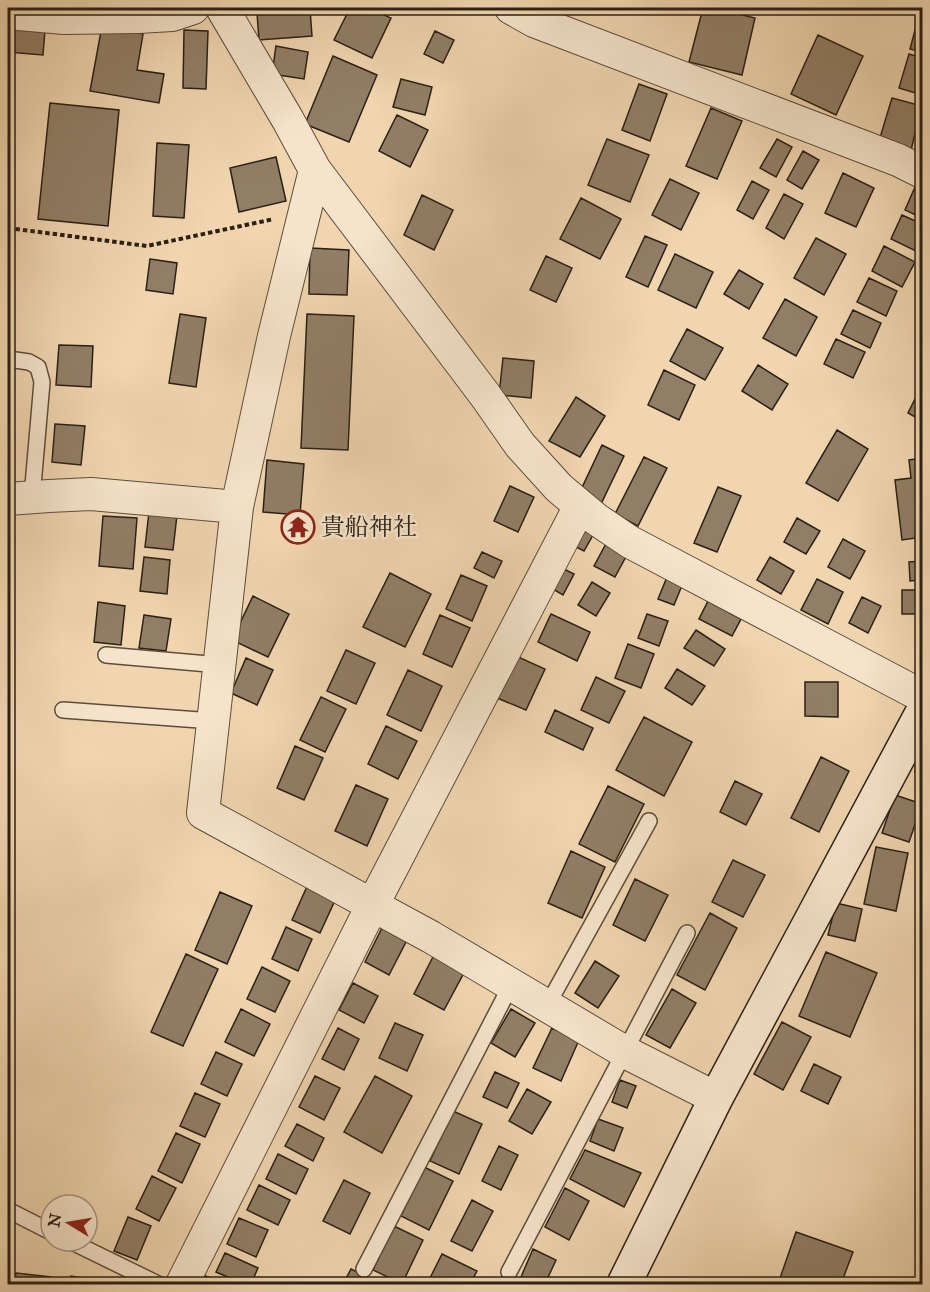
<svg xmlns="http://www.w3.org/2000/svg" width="930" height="1292" font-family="'IM FELL Great Primer','Noto Serif JP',serif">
<rect width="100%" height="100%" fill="#f0d5af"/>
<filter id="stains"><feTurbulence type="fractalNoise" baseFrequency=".00333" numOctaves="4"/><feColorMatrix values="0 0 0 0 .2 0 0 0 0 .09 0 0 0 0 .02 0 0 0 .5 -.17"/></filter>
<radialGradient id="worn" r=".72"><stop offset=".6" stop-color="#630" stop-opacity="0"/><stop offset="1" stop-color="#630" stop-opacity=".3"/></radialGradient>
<path fill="#917e66" stroke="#2a2016" stroke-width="1.5" d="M350 8H369L391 18 372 58 334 40Z
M703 8H714L755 18 742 75 689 62Z
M310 9 312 36 259 40 257 13Z
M919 15 922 17V52L910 49Z
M102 26 143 34 137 70 164 74 159 103 90 91Z
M9 27 45 30 43 55 8 52Z
M184 30 208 31 206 89 183 88Z
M435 31 454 40 443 63 424 54Z
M818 35 863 56 836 115 791 94Z
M276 46 308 52 304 79 272 74Z
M909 54 922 58V95L899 88Z
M333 56 377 75 349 142 305 124Z
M401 79 432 87 425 115 393 107Z
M639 84 667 94 650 141 622 130Z
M892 98 922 106 911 150 879 141Z
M50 103 119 110 108 226 38 219Z
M711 108 742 121 717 179 686 166Z
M397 115 428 130 410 167 379 151Z
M607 139 649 155 630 202 588 185Z
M777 139 792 147 776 177 760 168Z
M157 143 189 145 184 218 153 216Z
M803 151 819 160 802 189 787 180Z
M276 157 286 201 239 212 230 168Z
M843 173 874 188 856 227 825 213Z
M670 179 699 193 681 230 652 215Z
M752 181 769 190 753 219 737 210Z
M915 187 922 190V218L905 210Z
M784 194 803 204 784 239 766 228Z
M422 195 453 210 434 250 404 235Z
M581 198 621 219 600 259 560 239Z
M902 215 922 224V247L920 253 891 239Z
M645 236 667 245 648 287 626 277Z
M816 238 846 254 824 295 794 278Z
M884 246 915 262 902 287 872 271Z
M310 248 349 250 347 295 309 294Z
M675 254 713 272 696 308 658 290Z
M546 256 572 268 556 302 530 290Z
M150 259 177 263 173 294 146 290Z
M739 270 763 284 749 309 724 294Z
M869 278 897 291 886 316 857 302Z
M785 299 817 317 796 356 763 338Z
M853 310 881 323 870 348 841 334Z
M180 314 206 318 196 387 169 383Z
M307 314 354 316 348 450 301 448Z
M687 329 723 348 705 380 670 361Z
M836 339 865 352 853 378 824 364Z
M59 345 93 346 91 387 56 385Z
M503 358 534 361 531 398 499 395Z
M758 365 788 384 772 410 742 391Z
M664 370 695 385 679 420 648 405Z
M922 385V421L908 413Z
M576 397 605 416 580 457 549 441Z
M55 424 85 426 81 465 52 462Z
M837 430 868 449 838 501 806 483Z
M602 445 624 456 601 504 579 494Z
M644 457 667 468 638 526 615 514Z
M922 458V537L902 540 895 480 911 478 909 460Z
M267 460 304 464 300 515 263 512Z
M510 486 534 497 518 532 494 521Z
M718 487 741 496 717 552 694 543Z
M149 512 177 515 173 550 145 547Z
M103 516 137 518 133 569 99 566Z
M797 518 820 531 806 554 784 542Z
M581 528 593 535 584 551 572 545Z
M843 539 865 551 850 579 828 567Z
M608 540 629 551 615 577 594 566Z
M482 552 502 561 494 578 474 568Z
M144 557 170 560 167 594 140 591Z
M770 557 794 571 781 594 757 580Z
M922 561V580L910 581 909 562Z
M562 568 574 574 563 595 551 588Z
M390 573 431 594 405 647 363 627Z
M461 575 487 586 472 621 446 609Z
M667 577 683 583 674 605 658 599Z
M817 579 843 592 828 624 801 610Z
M592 582 610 593 596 616 578 605Z
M902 590H922V614H902Z
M253 596 289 614 268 657 232 640Z
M862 597 881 606 868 633 849 623Z
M708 601 741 619 732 636 699 619Z
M98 602 125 606 121 645 94 642Z
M551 614 590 632 577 661 538 642Z
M647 614 668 621 659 646 638 638Z
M144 615 171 619 166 651 139 648Z
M440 615 470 628 452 667 423 654Z
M696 630 725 649 714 666 684 648Z
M628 644 654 654 641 688 615 678Z
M346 650 375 663 356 704 327 691Z
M516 656 545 669 526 710 497 698Z
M246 658 273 670 257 705 231 693Z
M677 669 705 686 692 705 665 688Z
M408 670 442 686 421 731 387 715Z
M596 677 625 691 609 723 581 710Z
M805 682H838V717L805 716Z
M321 697 346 709 325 752 300 740Z
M555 710 593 728 583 750 545 732Z
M644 717 692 742 664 796 616 770Z
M386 726 417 741 398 779 368 764Z
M918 739 922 740V773L915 772Z
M295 746 323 758 304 800 277 788Z
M821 757 849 771 819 832 791 818Z
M735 781 762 794 746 825 720 812Z
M356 785 388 799 367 846 335 831Z
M608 786 644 804 615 862 579 844Z
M895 795 922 804 909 842 882 833Z
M876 847 908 853 896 911 864 904Z
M571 851 605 867 582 918 548 903Z
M733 860 765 875 743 917 712 902Z
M635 879 668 895 645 941 613 925Z
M309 882 337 896 320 933 292 920Z
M922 888V921L916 919Z
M220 892 252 906 227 964 195 950Z
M836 903 862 909 855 941 828 935Z
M710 913 737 928 705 990 677 975Z
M286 927 312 939 298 971 272 959Z
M382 928 407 940 389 975 365 962Z
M826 952 877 973 850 1037 799 1016Z
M435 953 466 969 444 1010 414 994Z
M186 954 218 969 183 1046 151 1032Z
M595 961 619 976 598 1008 575 993Z
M262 967 290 981 275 1012 247 999Z
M353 983 378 996 364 1023 339 1010Z
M672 989 696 1003 670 1048 646 1035Z
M241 1009 270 1024 254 1056 225 1042Z
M511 1009 535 1023 515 1057 491 1043Z
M782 1022 811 1037 783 1090 754 1074Z
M395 1023 423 1035 407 1071 379 1058Z
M338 1028 359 1039 344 1070 322 1059Z
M552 1028 579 1040 561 1081 533 1068Z
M216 1052 242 1064 227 1096 201 1084Z
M814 1064 841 1077 828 1104 801 1091Z
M495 1072 519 1083 507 1108 483 1097Z
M315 1076 340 1088 324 1120 299 1107Z
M375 1076 412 1096 382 1153 344 1132Z
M620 1080 636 1086 627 1108 612 1102Z
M527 1089 551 1102 532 1134 509 1121Z
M195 1093 220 1104 205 1137 180 1126Z
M453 1111 482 1124 459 1174 430 1161Z
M598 1119 623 1128 614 1151 590 1141Z
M297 1124 324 1138 313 1161 285 1146Z
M176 1133 200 1144 182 1183 158 1171Z
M499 1146 518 1155 501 1190 482 1181Z
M585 1150 641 1173 624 1207 570 1179Z
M278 1154 308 1169 296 1194 266 1179Z
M424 1167 453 1181 429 1230 401 1216Z
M152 1176 176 1188 159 1221 136 1209Z
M344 1180 370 1193 350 1234 323 1221Z
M259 1185 290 1200 278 1225 247 1210Z
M565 1188 589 1201 569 1240 545 1227Z
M472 1200 493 1211 472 1251 451 1241Z
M128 1217 151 1226 137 1260 114 1251Z
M239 1218 268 1230 256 1257 227 1244Z
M394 1226 423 1240 402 1284 373 1270Z
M796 1232 853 1252 841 1284H778Z
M533 1249 556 1260 545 1284H518Z
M225 1253 258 1268 251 1284H244L216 1272Z
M442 1254 477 1271 470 1284H427Z
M351 1269 381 1284H343Z
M16 1273 51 1277 50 1284H14Z
M199 1273 223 1284H194Z
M71 1276 87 1279 86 1284H69Z"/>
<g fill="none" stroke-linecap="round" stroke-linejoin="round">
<g stroke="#5c4d3c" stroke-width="18">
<path id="lane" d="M8 359 29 362 38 367 42 382 32 497
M106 655 220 665
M63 710 213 721
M547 1006 649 821
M8 1210 51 1232
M70 1241 158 1284
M364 1269 511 985
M509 1272 687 933"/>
</g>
<g stroke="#5c4d3c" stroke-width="34">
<path id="street" d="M222 8 288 120 315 170 485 395 520 445 559 488 596 519 630 542 922 696
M511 8 534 21 898 160 922 172
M8 13 64 18 138 17 172 15 193 8
M315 170 274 336 237 507 203 813 431 937 625 1052 716 1098
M8 499 49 496 91 494 237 507
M182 1284 372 906 580 506"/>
</g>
<g stroke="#2a2016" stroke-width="36">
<path id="secondary" d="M624 1284 716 1098 922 713"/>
</g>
<path stroke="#2a2016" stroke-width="4" stroke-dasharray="4.5 3" stroke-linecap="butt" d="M8 228 147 246 274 219"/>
<use href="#lane" stroke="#f5e4cb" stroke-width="15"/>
<use href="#street" stroke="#f5e4cb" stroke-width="32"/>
<use href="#secondary" stroke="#f5e4cb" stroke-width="33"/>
</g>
<defs>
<g id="temple-ring" transform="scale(1.725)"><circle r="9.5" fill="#f5e4cb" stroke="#8f2418" stroke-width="1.5"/><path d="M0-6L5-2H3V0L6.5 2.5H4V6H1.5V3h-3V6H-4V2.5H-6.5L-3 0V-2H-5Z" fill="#8f2418"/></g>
</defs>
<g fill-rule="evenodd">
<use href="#temple-ring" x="298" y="527"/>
</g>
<g text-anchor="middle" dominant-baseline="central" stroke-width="5" stroke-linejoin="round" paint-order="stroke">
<g font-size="24" fill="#2a2016" stroke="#f5e4cb" text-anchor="start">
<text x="321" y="527">貴船神社</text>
</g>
</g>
<rect width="930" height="1292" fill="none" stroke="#f0d5af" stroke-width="30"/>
<rect x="9" y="9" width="912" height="1274" fill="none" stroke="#2a2016" stroke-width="3"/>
<rect x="15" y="15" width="900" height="1262" fill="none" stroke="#2a2016" stroke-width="1.5"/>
<g transform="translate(69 1223) rotate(281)"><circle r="28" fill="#f5e4cb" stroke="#a49683" stroke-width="1.5"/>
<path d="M0-4.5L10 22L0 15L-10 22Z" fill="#8f2418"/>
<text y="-9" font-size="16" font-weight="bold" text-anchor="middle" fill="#2a2016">N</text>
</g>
<rect width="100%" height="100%" filter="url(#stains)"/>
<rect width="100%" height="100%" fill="url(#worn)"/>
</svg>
